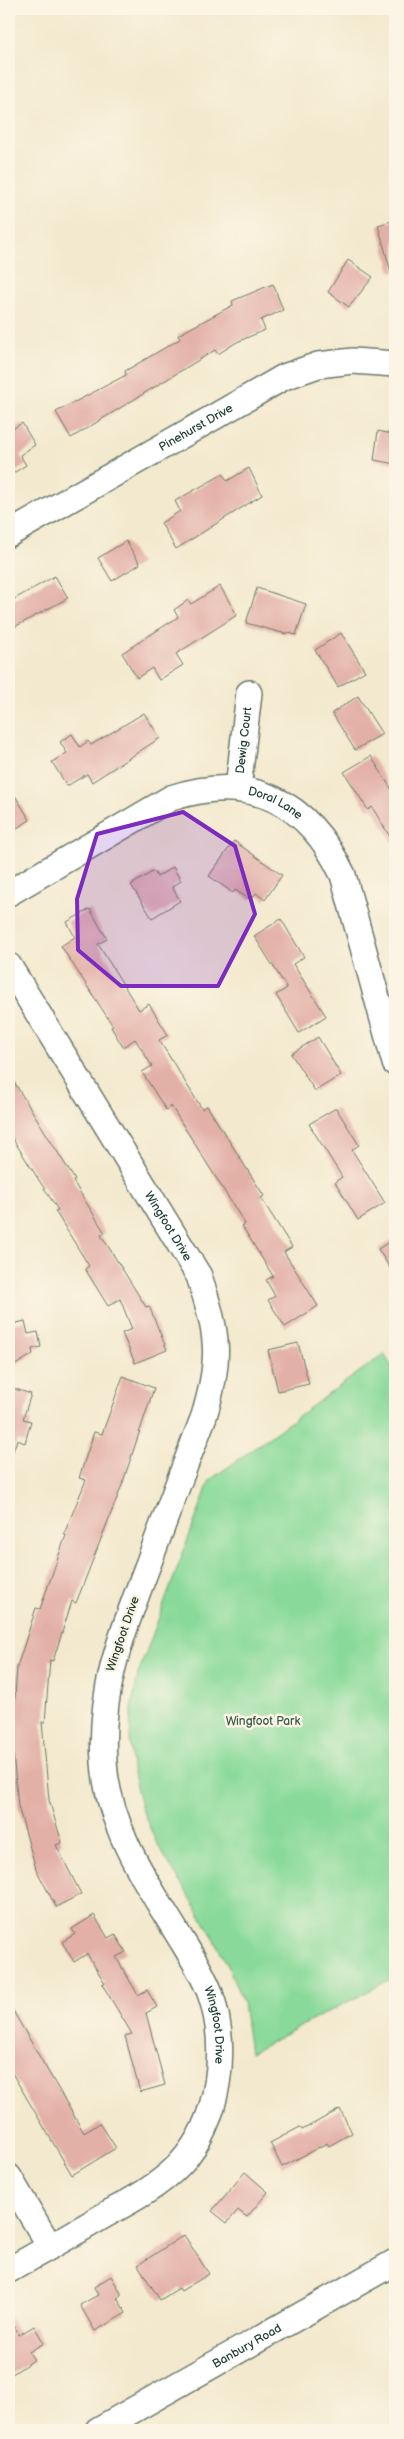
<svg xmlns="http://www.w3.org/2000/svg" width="404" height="2439" font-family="'Balsamiq Sans',sans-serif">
<rect width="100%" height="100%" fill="#fcf5e5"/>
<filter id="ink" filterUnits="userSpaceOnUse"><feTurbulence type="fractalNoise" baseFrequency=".02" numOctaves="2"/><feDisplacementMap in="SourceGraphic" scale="10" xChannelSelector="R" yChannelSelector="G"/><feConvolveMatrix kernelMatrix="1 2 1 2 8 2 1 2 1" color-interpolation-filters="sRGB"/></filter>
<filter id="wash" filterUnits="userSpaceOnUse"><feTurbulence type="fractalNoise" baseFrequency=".0096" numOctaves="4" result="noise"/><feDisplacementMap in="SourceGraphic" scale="20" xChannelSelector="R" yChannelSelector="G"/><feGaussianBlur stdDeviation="1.12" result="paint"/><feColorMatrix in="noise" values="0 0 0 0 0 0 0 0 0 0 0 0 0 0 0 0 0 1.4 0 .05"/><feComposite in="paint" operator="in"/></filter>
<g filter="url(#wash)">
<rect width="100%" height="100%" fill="#f3e9ce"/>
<path fill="#89da9a" stroke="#548c67" d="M384 1354 395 1372V1977L250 2053 243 2003 229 1968 211 1933 156 1842 141 1807 132 1769 130 1739 131 1709 138 1674 210 1480Z"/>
<g id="blocks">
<path fill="#e3b0a8" d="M395 220V271L391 272 378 225Z
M348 260 373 277 349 307 328 292Z
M273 284 283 310 261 320 265 330 237 342 218 354 215 350 71 438 56 412 126 375 125 371 180 339 178 335 233 305 232 301Z
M22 423 35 445 20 455 26 465 9 476V431Z
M378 431 395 435V464L374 460Z
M249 468 262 495 176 549 161 523 180 511 175 501 223 474 227 481Z
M126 541 140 564 112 581 98 558Z
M55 576 68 598 9 630V602Z
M220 586 237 615 176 654 183 665 159 680 152 668 137 678 122 653 178 617 174 610 188 600 191 604Z
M257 588 306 604 296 635 286 632V634L246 623Z
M341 633 365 671 338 687 315 650Z
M358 696 382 734 355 750 332 713Z
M144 713 160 738 92 782 87 774 67 786 52 762 67 753 60 742 72 734 80 747 88 741 91 745Z
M371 756 395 795V845L372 807 368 810 344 772Z
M9 786 30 820 9 833Z
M234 841 282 875 265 900 256 893 251 900 235 890 233 893 209 876Z
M173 867 181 881 172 887 180 901 152 918 131 885 154 871 157 877Z
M90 909 107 939 98 944 139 1010 149 1004 168 1035 159 1040 202 1109 207 1106 264 1196 261 1198 292 1247 284 1252 318 1306 285 1327 268 1300 275 1296 266 1280 273 1276 242 1226 245 1224 171 1106 166 1110 142 1072 152 1066 135 1039 123 1047 111 1027 113 1026 61 946 75 937 67 922Z
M281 919 304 957 293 964 326 1016 299 1033 276 995 287 988 254 936Z
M318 1037 341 1075 315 1091 291 1054Z
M9 1074 75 1180 73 1181 105 1233 101 1235 146 1307 149 1306 167 1350 135 1363 122 1333 132 1329 120 1299 108 1306 85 1269 89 1266 55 1211 58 1210 9 1133Z
M336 1108 359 1145 352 1150 385 1203 358 1220 335 1182 342 1177 309 1124Z
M395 1238V1276L378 1249Z
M25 1321 28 1334 38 1332 41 1347 32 1349 33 1354 9 1369V1325Z
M298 1343 309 1384 278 1391 268 1350Z
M123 1376 154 1388 122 1485 76 1603 72 1601 53 1661 50 1660 45 1722H42L49 1800 62 1843 56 1845 81 1894 56 1907 36 1869 18 1806 12 1742 17 1667 36 1608 40 1609 66 1535 64 1534 86 1480 79 1478 94 1432 102 1434Z
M9 1387 31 1394 23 1419 31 1421 25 1443 17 1440 12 1454 9 1453Z
M94 1915 108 1938 115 1934 126 1952 116 1957 138 1995 147 1990 157 2007 146 2013 165 2085 140 2092 125 2036 132 2034 102 1984 105 1983 87 1954 74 1962 62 1942 75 1934 72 1929Z
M9 2004 84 2133 100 2123 116 2148 72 2175 9 2068Z
M340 2109 352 2133 329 2146 327 2143 282 2167 270 2143 300 2127 302 2130Z
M245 2172 268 2192 247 2217 238 2210 227 2223 212 2211Z
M184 2235 209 2274 181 2291 179 2288 160 2300 138 2265Z
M111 2276 122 2295 117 2298 126 2313 95 2331 80 2305 98 2295 94 2287Z
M9 2317 19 2335 34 2326 44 2343 29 2352 34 2360 9 2376Z"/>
</g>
</g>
<g filter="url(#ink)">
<use href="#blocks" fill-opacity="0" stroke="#69796a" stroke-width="1"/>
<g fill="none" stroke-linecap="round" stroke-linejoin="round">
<g stroke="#69796a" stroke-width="28">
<g id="minor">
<path id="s1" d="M9 534 284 377 318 365 353 361 395 364"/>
<path id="s2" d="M238 789 249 693"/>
<path id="s3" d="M9 893 171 798C251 772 308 801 343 875L395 1063"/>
<path id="s4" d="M9 966 199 1276C218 1334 222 1357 204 1416 185 1465 167 1513 149 1562 123 1631 99 1687 104 1762 108 1825 144 1879 176 1931 188 1951 202 1971 210 1993 229 2048 220 2121 180 2164 159 2186 131 2201 105 2215 73 2234 41 2252 9 2270"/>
<path d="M9 2177 50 2247"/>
<path id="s5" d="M98 2430 395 2262"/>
</g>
</g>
<use href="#minor" stroke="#fff" stroke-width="25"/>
</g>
</g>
<path fill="#7b2cbf" fill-opacity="0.2" stroke="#7b2cbf" stroke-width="4" stroke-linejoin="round" d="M183 812 235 846 255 914 218 986H121L78 950 77 899 97 834Z"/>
<g text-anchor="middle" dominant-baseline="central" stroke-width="5" stroke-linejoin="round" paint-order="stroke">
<g font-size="12" fill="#1f3d34" stroke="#fcf5e5">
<text stroke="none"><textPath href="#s1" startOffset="215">Pinehurst Drive</textPath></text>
<text stroke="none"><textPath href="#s2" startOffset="49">Dewig Court</textPath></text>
<text stroke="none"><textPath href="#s3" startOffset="296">Doral Lane</textPath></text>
<text stroke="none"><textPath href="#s4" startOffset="305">Wingfoot Drive</textPath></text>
<text transform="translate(123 1634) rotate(-71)">Wingfoot Drive</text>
<text stroke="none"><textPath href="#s4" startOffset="1159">Wingfoot Drive</textPath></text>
<text stroke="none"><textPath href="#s5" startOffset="171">Banbury Road</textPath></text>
</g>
<g font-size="12" fill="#345c48" stroke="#fcf5e5">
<text x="263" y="1721">Wingfoot Park</text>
</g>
</g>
<rect width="404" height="2439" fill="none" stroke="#fcf5e5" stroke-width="30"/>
</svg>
